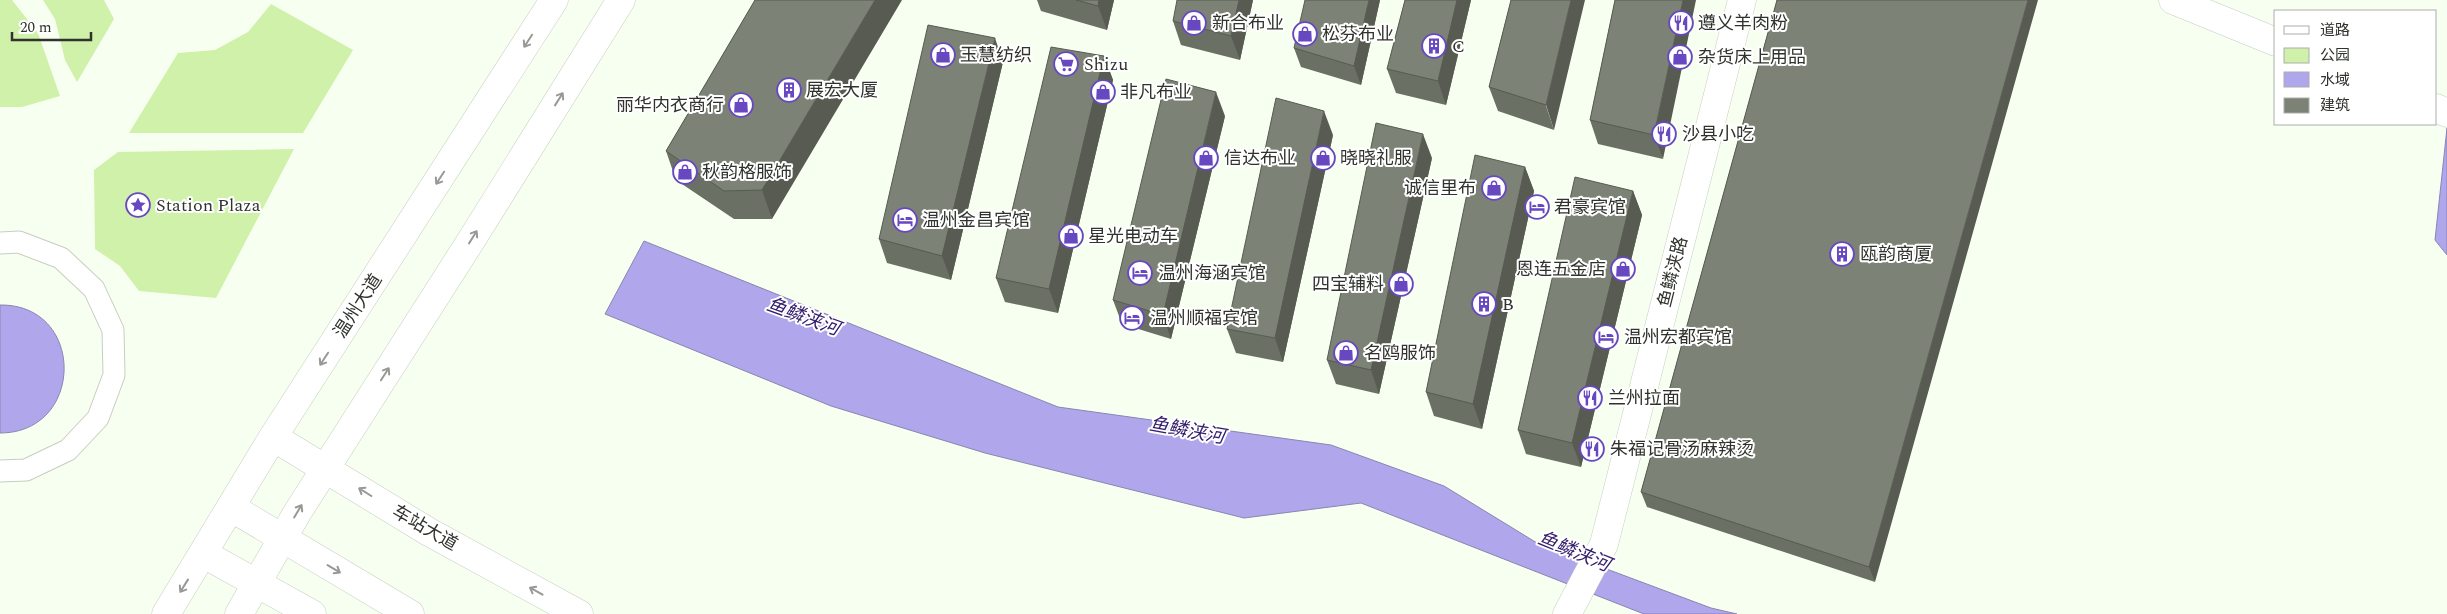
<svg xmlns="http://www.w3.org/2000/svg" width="2447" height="614" font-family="Spectral,'Noto Sans SC',serif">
<rect width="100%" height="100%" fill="#f7fff0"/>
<path fill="#d0f1aa" d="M0 0H12L38 33 60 96 22 107H0Z
M43 0H104L114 19 77 82 65 60 55 19Z
M271 4 353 50 303 133H129L178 53 215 50 248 32Z
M294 149 216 298 139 291 120 266 95 249 94 170 118 152Z"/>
<path fill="#b0a6eb" stroke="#8a84b2" d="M2447 128V255L2435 240Z
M644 241 1058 407 1331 445 1444 486 1537 543 1711 608 1737 614H1644L1361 503 1244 518 985 453 831 406 605 314Z
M0 305C86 304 85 433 0 433Z"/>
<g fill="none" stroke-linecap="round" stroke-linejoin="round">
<g stroke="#c7cec0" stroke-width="23">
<path id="pedestrian" d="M0 243 19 242 61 258 94 289 113 330 114 375 98 418 68 450 26 470 0 471"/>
</g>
<g stroke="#c7cec0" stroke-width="29">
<path id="minor" d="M204 554 312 614
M1575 599 1604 544 1742 0"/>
</g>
<g stroke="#c7cec0" stroke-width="29">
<path id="tertiary" d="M2173 0 2276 42
M2436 108 2447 113
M1567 614 1575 599"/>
</g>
<g stroke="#c7cec0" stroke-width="29">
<path id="primary" d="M273 437 429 532 579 614
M232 508 410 614
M166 614 273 437 554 0
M239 614 297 513 472 239 621 0"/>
</g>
<use href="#pedestrian" stroke="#fff" stroke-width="21"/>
<use href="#minor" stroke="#fff" stroke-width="28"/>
<use href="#tertiary" stroke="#fff" stroke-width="28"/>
<use href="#primary" stroke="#fff" stroke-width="28"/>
</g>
<path fill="#6b7065" d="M755 0 772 219H734L676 180 666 151Z
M1037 0H1114L1107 30 1041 11Z
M1253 0 1240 60 1181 45 1173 21Z
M1380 0 1361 85 1301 67 1294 48Z
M1405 0H1471L1446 105 1396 93 1387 69Z
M1511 0 1554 130 1498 111 1489 87Z
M1615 0 1663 159 1598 144 1590 120Z
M1777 0 1875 582 1647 507 1641 492Z
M1104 56 1113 80 1058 313 1005 302 996 278Z
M1003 62 951 280 887 263 879 239Z
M1225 116 1171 339 1122 324 1113 300Z
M1333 135 1283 362 1236 353 1227 329Z
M1432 158 1379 394 1336 384 1327 360Z
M1525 167 1534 191 1482 429 1434 416 1426 392Z
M1633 191 1642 215 1581 467 1526 454 1518 430Z"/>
<path fill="#575b52" d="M875 0H902L772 219 762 190Z
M1099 0H1114L1107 30 1098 6Z
M1239 0H1253L1240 60 1231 36Z
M1369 0H1380L1361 85 1354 66Z
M1457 0H1471L1446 105 1438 81Z
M1571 0H1585L1554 130 1546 105Z
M1683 0H1696L1663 159 1654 135Z
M2028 0H2038L1875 582 1869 567Z
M995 38 1003 62 951 280 942 256Z
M1104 56 1113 80 1058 313 1049 289Z
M1216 92 1225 116 1171 339 1163 315Z
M1324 111 1333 135 1283 362 1275 338Z
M1423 134 1432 158 1379 394 1371 370Z
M1525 167 1534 191 1482 429 1473 404Z
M1633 191 1642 215 1581 467 1572 443Z"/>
<path fill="#7c8275" stroke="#575b52" d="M755 0H875L762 190 724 191 666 151Z
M1076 0H1099L1098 6Z
M1177 0H1239L1231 36 1173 21Z
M1305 0H1369L1354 66 1294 48Z
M1405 0H1457L1438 81 1387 69Z
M1511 0H1571L1546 105 1489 87Z
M1615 0H1683L1654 135 1590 120Z
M1777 0H2028L1869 567 1641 492Z
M928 25 995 38 942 256 879 239Z
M1051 47 1104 56 1049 289 996 278Z
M1166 79 1216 92 1163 315 1113 300Z
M1276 98 1324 111 1275 338 1227 329Z
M1376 123 1423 134 1371 370 1327 360Z
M1475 155 1525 167 1473 404 1426 392Z
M1575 177 1633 191 1572 443 1518 430Z"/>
<defs><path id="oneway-shaft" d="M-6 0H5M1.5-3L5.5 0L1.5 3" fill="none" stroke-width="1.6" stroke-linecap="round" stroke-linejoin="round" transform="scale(1.25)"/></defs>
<g stroke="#989996">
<use href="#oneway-shaft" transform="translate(528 41) rotate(123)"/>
<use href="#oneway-shaft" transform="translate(559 99) rotate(-58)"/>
<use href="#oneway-shaft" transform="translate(440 178) rotate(123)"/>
<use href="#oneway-shaft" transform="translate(473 237) rotate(-58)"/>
<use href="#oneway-shaft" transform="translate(324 359) rotate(123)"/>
<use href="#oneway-shaft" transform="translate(385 374) rotate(-57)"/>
<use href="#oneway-shaft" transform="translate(365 492) rotate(-148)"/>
<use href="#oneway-shaft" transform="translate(298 511) rotate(-59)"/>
<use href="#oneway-shaft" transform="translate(334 569) rotate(31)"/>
<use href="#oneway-shaft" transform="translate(184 586) rotate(122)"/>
<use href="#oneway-shaft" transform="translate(536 591) rotate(-151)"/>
</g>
<defs>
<g id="shop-ring" transform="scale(1.25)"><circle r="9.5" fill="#fff" stroke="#6748c0" stroke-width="1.5"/><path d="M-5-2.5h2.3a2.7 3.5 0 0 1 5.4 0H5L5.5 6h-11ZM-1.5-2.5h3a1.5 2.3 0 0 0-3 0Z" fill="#6748c0"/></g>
<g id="restaurant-ring" transform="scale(1.25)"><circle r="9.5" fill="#fff" stroke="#6748c0" stroke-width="1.5"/><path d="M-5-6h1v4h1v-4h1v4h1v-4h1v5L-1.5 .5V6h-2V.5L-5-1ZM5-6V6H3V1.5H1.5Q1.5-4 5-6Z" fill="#6748c0"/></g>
<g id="building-ring" transform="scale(1.25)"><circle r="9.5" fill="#fff" stroke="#6748c0" stroke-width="1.5"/><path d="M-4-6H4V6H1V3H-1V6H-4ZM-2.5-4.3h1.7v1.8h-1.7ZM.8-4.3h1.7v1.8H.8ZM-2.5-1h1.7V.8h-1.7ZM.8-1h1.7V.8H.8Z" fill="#6748c0"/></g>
<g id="supermarket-ring" transform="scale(1.25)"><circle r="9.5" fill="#fff" stroke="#6748c0" stroke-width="1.5"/><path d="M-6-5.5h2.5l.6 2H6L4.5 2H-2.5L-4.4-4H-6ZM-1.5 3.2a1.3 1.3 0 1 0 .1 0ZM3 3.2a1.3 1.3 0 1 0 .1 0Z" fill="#6748c0"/></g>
<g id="sight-ring" transform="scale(1.25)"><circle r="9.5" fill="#fff" stroke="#6748c0" stroke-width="1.5"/><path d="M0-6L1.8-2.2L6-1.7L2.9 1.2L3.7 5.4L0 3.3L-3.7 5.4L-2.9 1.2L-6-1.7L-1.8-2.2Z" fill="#6748c0"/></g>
<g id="hotel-ring" transform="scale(1.25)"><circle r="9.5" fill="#fff" stroke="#6748c0" stroke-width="1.5"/><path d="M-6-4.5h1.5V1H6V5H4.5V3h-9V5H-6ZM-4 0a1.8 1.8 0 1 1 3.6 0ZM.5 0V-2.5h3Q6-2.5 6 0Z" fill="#6748c0"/></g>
</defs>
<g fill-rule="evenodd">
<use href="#shop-ring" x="1194" y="23"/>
<use href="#restaurant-ring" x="1681" y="23"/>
<use href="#shop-ring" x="1305" y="34"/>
<use href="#building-ring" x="1434" y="46"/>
<use href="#shop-ring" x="943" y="55"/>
<use href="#shop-ring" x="1680" y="57"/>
<use href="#supermarket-ring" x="1066" y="64"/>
<use href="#building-ring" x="789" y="90"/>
<use href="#shop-ring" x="1103" y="92"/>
<use href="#shop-ring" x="741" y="105"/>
<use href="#restaurant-ring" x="1664" y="134"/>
<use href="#shop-ring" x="1206" y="158"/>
<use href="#shop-ring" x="1323" y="158"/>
<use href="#shop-ring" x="685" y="172"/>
<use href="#shop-ring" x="1494" y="188"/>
<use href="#sight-ring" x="138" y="205"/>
<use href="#hotel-ring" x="1537" y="207"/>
<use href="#hotel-ring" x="905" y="220"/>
<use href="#shop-ring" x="1071" y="236"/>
<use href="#building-ring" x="1842" y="254"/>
<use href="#shop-ring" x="1623" y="269"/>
<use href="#hotel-ring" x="1140" y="273"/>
<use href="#shop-ring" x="1401" y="284"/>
<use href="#building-ring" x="1484" y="304"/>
<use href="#hotel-ring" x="1132" y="318"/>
<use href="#hotel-ring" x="1606" y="337"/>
<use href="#shop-ring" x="1346" y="353"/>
<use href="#restaurant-ring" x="1590" y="398"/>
<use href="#restaurant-ring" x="1592" y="449"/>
</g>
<g text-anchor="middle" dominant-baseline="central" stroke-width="4" stroke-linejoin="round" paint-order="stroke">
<g font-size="18" fill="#30332d" stroke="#fff" text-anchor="start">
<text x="1212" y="23">新合布业</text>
<text x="1698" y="23">遵义羊肉粉</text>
<text x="1322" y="34">松芬布业</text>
<text x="1452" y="46">C</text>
<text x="960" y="55">玉慧纺织</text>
<text x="1698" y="57">杂货床上用品</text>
<text x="1084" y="64">Shizu</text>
<text x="806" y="90">展宏大厦</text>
<text x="1120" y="92">非凡布业</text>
<text x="724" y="105" text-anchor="end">丽华内衣商行</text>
<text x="1682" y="134">沙县小吃</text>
<text x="1224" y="158">信达布业</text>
<text x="1340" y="158">晓晓礼服</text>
<text x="702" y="172">秋韵格服饰</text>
<text x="1476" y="188" text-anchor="end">诚信里布</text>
<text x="156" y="205">Station Plaza</text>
<text x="1554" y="207">君豪宾馆</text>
<text x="922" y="220">温州金昌宾馆</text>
<text x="1088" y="236">星光电动车</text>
<text x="1860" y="254">瓯韵商厦</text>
<text x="1606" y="269" text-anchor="end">恩连五金店</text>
<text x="1158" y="273">温州海涵宾馆</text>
<text x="1384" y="284" text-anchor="end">四宝辅料</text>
<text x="1502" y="304">B</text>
<text x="1150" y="318">温州顺福宾馆</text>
<text x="1624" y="337">温州宏都宾馆</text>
<text x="1364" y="353">名鸥服饰</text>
<text x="1608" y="398">兰州拉面</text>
<text x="1610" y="449">朱福记骨汤麻辣烫</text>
</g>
<g font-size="18" fill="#30332d" stroke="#fff">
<text transform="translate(1673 272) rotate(-76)">鱼鳞浃路</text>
<text transform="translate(358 306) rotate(-57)">温州大道</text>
<text transform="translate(425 528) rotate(30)">车站大道</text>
</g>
<g font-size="19" font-style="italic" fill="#36206e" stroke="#fff">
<text transform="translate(803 317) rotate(20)">鱼鳞浃河</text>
<text transform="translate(1187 431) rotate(10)">鱼鳞浃河</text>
<text transform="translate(1574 552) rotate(22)">鱼鳞浃河</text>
</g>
</g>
<rect x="2274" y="10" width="162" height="115" fill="#ffffff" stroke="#acadab"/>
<rect x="2284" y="26" width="25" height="8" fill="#ffffff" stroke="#acadab"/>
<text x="2320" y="35" font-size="15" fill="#30332d">道路</text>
<rect x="2284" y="48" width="25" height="15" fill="#d0f1aa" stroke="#acadab"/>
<text x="2320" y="60" font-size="15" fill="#30332d">公园</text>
<rect x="2284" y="72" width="25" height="15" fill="#b0a6eb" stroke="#acadab"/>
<text x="2320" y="85" font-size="15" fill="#30332d">水域</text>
<rect x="2284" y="98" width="25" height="15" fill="#7c8275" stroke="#acadab"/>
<text x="2320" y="110" font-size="15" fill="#30332d">建筑</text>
<path d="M12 32v8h79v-8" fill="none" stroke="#30332d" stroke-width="2.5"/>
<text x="20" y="32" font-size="15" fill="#30332d" stroke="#ffffff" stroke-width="4" paint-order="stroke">20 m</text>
</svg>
